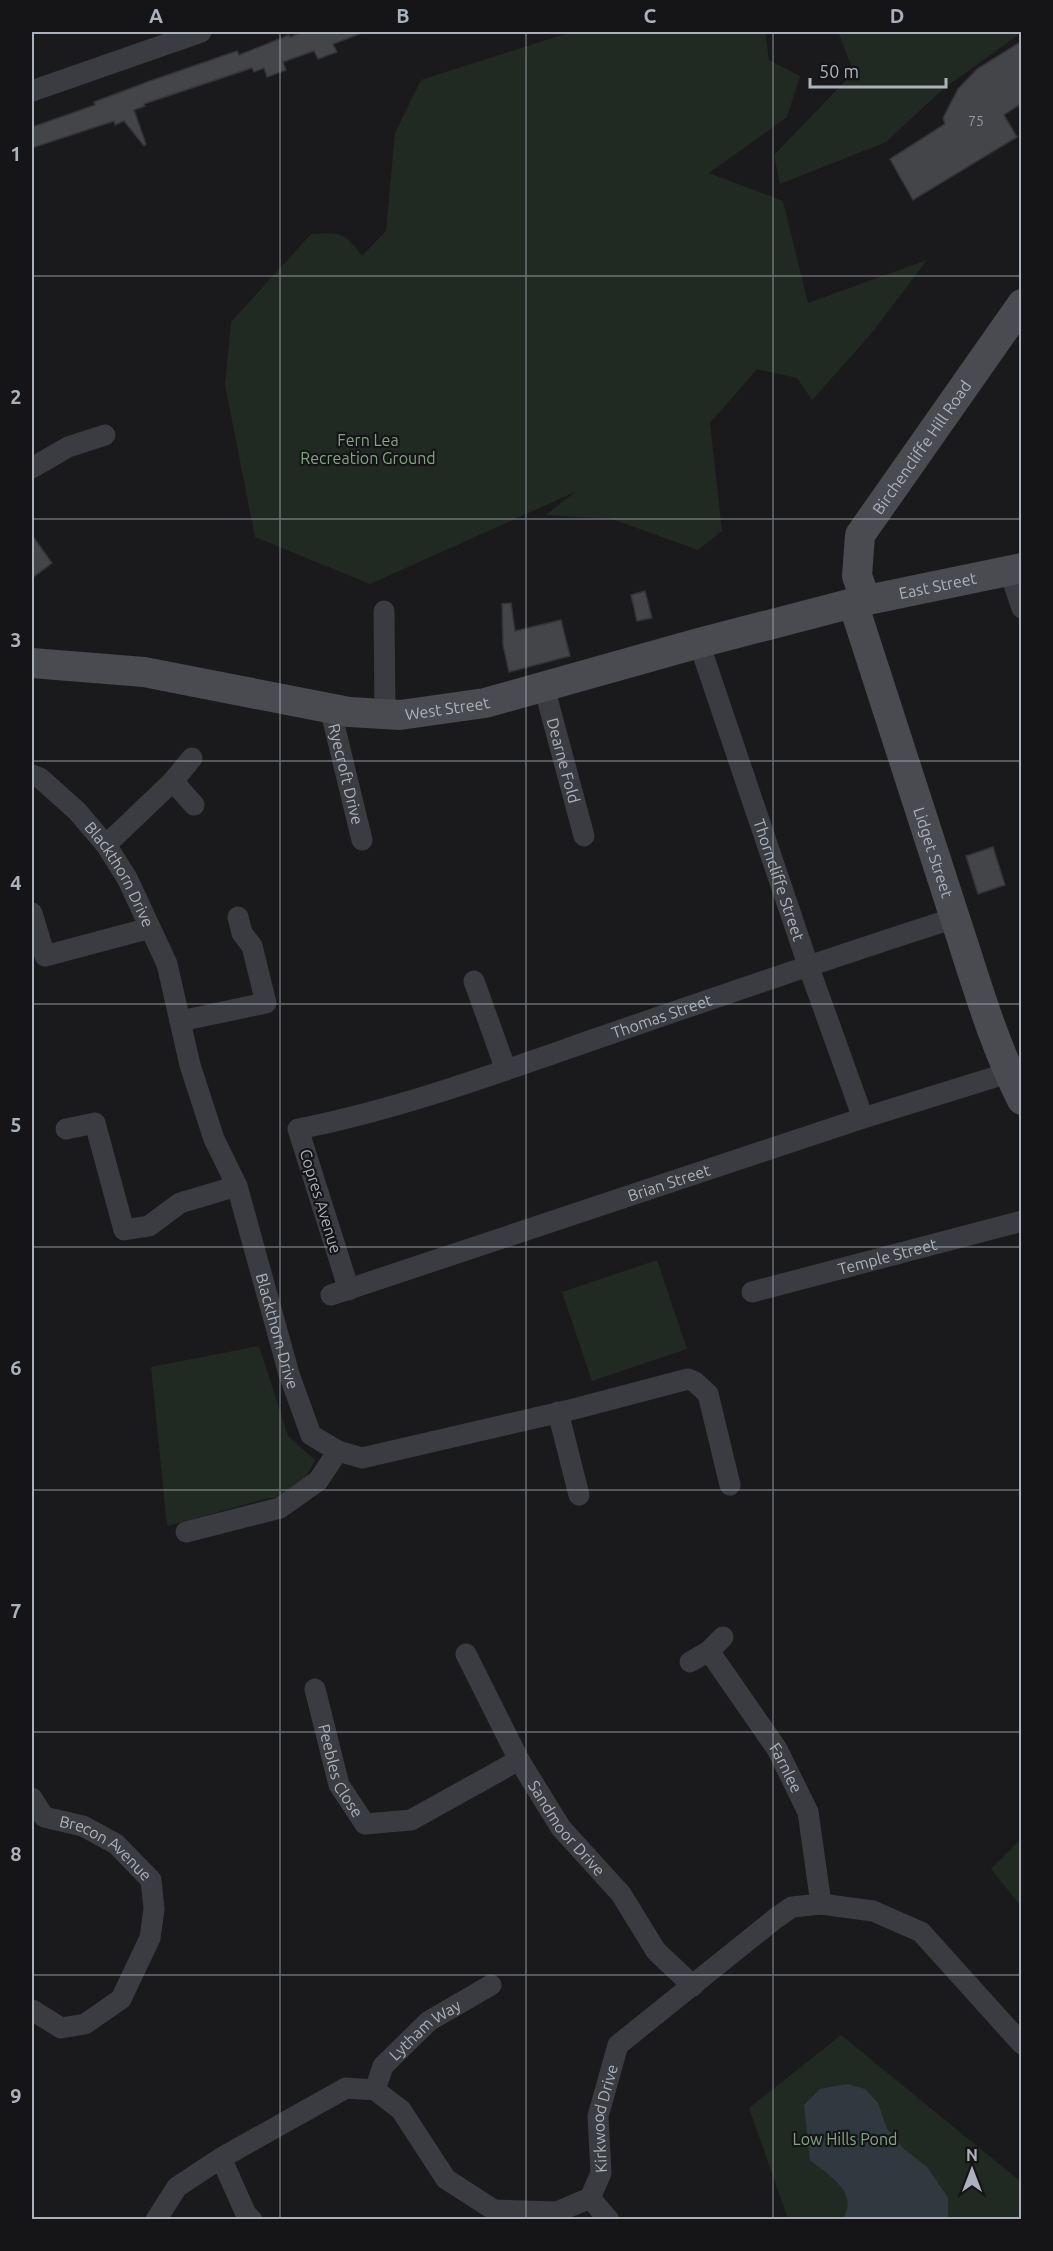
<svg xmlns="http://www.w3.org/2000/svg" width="1053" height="2251" font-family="Ubuntu,sans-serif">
<rect width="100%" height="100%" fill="#1a1a1c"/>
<path fill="#212a22" d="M571 32H765L769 60 800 76 787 117 709 173 783 201 808 303 927 260 871 334 812 400 797 378 757 369 710 423 722 531 698 550 612 519 546 515 575 492 370 584 255 537 225 385 231 322 311 234C342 233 343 231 362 256L386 231 395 133 421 80Z
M838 32H1022L943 89 886 142 780 184 774 155 854 72Z
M657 1260 687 1349 592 1381 562 1292Z
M259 1346 288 1436 315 1460 304 1482 286 1497 269 1498 167 1526 151 1367Z
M1021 1839V1906L991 1869Z
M841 2035 1021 2182V2219H788L749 2108Z"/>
<path fill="#303940" d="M847 2084 865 2089 878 2103 887 2129 904 2149 927 2167 948 2198V2219H843C860 2192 827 2174 810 2160L804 2105 820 2089Z"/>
<path fill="#444549" stroke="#343438" stroke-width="1.5" d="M303 32 362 33 333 44 337 52 318 59 314 51 283 62 286 70 267 77 264 68 254 72 252 68 144 104 145 106 134 110 146 144 144 146 124 121 115 125 114 121 32 148V127L95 105 94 102 150 81 237 51 239 55 289 35 290 37Z
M1022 41V103L1004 115 1017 137 913 200 890 159 945 124 943 118 958 89 977 69Z
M32 535 52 563 32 578Z
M645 591 652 618 637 621 631 595Z
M511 603 515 631 561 620 570 656 509 672 503 645 502 604Z
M993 847 1005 885 978 894 966 856Z"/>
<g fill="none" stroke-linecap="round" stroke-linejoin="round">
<g stroke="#3b3c41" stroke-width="21">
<path d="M32 91 201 32"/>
<path d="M32 468 68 447 105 435"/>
<path d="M1009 570 1022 608"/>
<path d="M384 611 385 714"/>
<path id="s1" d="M699 643 808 965 863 1118"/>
<path id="s2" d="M544 687 584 836"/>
<path id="s3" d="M330 708 362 840"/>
<path id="s4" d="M32 775 40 778 77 811 106 845 127 878 167 964 190 1065 214 1139 237 1186 289 1374 311 1435 338 1451 362 1458 574 1409 688 1379 695 1382 708 1394 730 1485"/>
<path d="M173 781 194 805"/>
<path d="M106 845 173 781 192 758"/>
<path d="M32 913 45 956 150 928"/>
<path d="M474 981 506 1070"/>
<path d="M180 1021 266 1003 252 946 242 933 238 917"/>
<path d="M66 1129 95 1123 124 1230 149 1226 180 1203 237 1186"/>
<path id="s5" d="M349 1290 298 1129C400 1109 500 1072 598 1038 717 997 835 956 955 918"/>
<path id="s6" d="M752 1292 1022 1221"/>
<path id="s7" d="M331 1295 863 1118 1008 1073"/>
<path d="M558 1412 579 1495"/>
<path d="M186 1532 280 1508 318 1481 338 1451"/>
<path id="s8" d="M723 1637 709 1651 777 1749 808 1812 821 1904"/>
<path id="s9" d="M466 1654 519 1760 561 1828 621 1894 656 1951 693 1986"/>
<path d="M690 1662 709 1651"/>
<path id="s10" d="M315 1689 339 1785 365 1824 411 1820 519 1760"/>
<path id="s11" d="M32 1798 44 1817 83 1826 116 1844 151 1880 154 1909 150 1938 121 1999 85 2024 61 2028 32 2010"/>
<path id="s12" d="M375 2090 383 2066 429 2021 491 1985"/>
<path d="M221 2158 246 2214 252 2220"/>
<path d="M590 2198 609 2220"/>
<path id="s13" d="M156 2220 177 2187 221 2158 346 2088 375 2090 401 2110 446 2179 494 2210 557 2212 590 2198 601 2173 598 2116 618 2045 776 1918 792 1907 821 1904 873 1911 921 1932 1022 2044"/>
</g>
<g stroke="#494b51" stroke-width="30">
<path id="s14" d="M866 600 857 576 860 535 1022 304"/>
<path id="s15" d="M853 603C886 706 919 809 953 912 974 975 992 1041 1022 1100"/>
<path id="s16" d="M32 663 144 672 349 712 400 715 485 703 699 643 853 603 1022 568"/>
</g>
</g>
<path fill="none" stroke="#acb2bb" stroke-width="1.5" stroke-opacity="0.55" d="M280 32V2220M526 32V2220M773 32V2220M32 276H1022M32 519H1022M32 761H1022M32 1004H1022M32 1247H1022M32 1490H1022M32 1732H1022M32 1975H1022"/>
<g text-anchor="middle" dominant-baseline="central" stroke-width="4.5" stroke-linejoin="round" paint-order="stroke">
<g font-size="14" fill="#92979e">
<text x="976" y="121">75</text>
</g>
<g font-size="16" fill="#84a584" stroke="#151517">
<text x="368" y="440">Fern Lea<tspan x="368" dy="18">Recreation Ground</tspan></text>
<text x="845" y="2139">Low Hills Pond</text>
</g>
<g font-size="16" fill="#acb2bb" stroke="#151517">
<text stroke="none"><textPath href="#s14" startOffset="174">Birchencliffe Hill Road</textPath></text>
<text stroke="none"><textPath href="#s16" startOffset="926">East Street</textPath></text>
<text stroke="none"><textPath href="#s16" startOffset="420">West Street</textPath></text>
<text stroke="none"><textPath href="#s2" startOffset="76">Dearne Fold</textPath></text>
<text stroke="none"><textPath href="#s3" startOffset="68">Ryecroft Drive</textPath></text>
<text stroke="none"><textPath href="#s15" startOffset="262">Lidget Street</textPath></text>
<text stroke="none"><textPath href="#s4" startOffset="135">Blackthorn Drive</textPath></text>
<text stroke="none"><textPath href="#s1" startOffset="250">Thorncliffe Street</textPath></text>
<text stroke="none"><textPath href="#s5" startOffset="550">Thomas Street</textPath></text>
<text stroke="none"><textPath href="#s7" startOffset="356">Brian Street</textPath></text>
<text transform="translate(321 1201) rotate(73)">Copres Avenue</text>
<text stroke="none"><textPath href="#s6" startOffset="140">Temple Street</textPath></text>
<text stroke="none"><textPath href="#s4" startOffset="621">Blackthorn Drive</textPath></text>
<text stroke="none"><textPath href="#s10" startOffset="86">Peebles Close</textPath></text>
<text stroke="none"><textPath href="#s8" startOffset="160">Farnlee</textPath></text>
<text stroke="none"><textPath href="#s9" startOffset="202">Sandmoor Drive</textPath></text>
<text stroke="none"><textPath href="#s11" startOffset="93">Brecon Avenue</textPath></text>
<text stroke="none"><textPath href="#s12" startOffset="81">Lytham Way</textPath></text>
<text stroke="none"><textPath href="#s13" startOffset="618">Kirkwood Drive</textPath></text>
</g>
</g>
<rect width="1053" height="2251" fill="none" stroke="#151517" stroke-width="66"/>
<g transform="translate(972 2170)" stroke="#151517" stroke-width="4.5" paint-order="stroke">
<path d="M0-4.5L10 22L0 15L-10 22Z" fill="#acb2bb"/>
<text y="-9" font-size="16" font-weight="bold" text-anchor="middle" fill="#acb2bb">N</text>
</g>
<path d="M810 78v9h136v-9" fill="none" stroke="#acb2bb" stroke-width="3"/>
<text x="819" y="78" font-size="18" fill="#acb2bb" stroke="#151517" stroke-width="4.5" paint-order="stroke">50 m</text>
<rect x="33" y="33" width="987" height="2185" fill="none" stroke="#acb2bb" stroke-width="2"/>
<g font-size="20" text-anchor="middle" font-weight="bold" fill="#acb2bb">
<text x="156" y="23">A</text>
<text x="403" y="23">B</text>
<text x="650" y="23">C</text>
<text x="897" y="23">D</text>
<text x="16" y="161">1</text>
<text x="16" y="404">2</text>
<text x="16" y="647">3</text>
<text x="16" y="890">4</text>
<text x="16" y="1132">5</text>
<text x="16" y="1375">6</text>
<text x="16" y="1618">7</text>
<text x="16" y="1861">8</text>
<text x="16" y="2103">9</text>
</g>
</svg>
